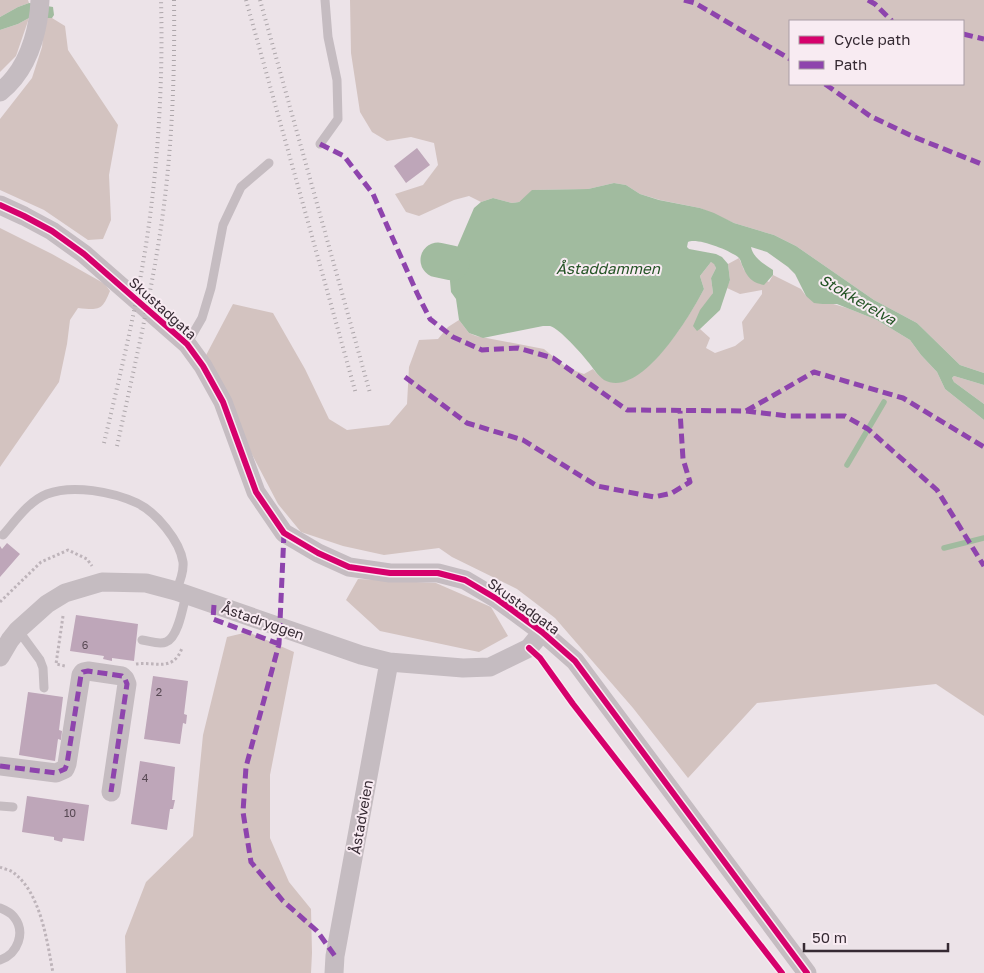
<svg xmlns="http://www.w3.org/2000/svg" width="984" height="973" font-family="'Golos Text',sans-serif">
<rect width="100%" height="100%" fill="#ece3e8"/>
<path fill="#d3c3c0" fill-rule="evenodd" d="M0 0H28L29 3 18 7 0 17Z
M350 0H984V373L960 365 917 323 874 300 796 246 774 235 734 223 700 208 660 200 640 194 626 185 614 183 588 189 533 190 519 202 512 203 493 198 481 202 469 196 454 200 419 216 406 212 395 194 423 185 438 165 434 143 411 137 387 141 372 132 360 112 351 53ZM790 21H963V84H790Z
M29 18 16 56 0 72V30L18 24Z
M45 18H52L65 26 68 50 118 125 109 175 111 220 103 239 88 240 44 210 0 190V119L32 78 42 47Z
M0 228 52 254 105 284 110 291C102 311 99 310 78 308L70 320 67 344 59 382 0 467Z
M739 258 744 270 769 282 773 275 801 289 806 296 822 304 830 303 847 308 877 320 910 340 921 355 937 372 945 389 984 420V716L936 684 757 703 688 778 633 708 555 618 517 589 452 557 439 548 384 555 343 546 301 532 278 504 203 361 233 304 273 313 305 369 329 419 347 430 389 425 407 404 409 367 419 340 438 339 448 327 459 320 469 333 476 336 544 349 567 368 584 374 593 369C630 418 689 317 704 289L700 276 711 262 714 263 716 268 711 278 713 293 697 330 700 329 710 338 706 348 715 353 735 346 744 339 742 322 762 294V290L740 294 727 288 730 280 728 264Z
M954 376 984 385V404L954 382 952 378Z
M358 579 436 583 491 607 508 636 479 652 380 631 346 600Z
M248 632 294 652 270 775V838L289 882 311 909 312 953 311 973H126L125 936 146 882 193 836 203 735 227 637Z"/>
<path fill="#a1bb9f" d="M29 3 53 7 54 15 52 18H29L18 24 0 30V17L18 7Z
M614 183 626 185 640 194 659 200 700 208 714 213 734 223 774 235 796 246 874 300 917 323 960 365 984 373V385L954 376 952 378 954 382 984 404V420L945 389 937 372 921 355 910 340 877 320 837 304H822L814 303 806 296 795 274 788 267 767 252 751 247C753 257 763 264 773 270V275L764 285C751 282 748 278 742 265 741 263 741 260 739 258 732 251 697 237 688 242L687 247 689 249 716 254 722 257 728 264 730 280 720 310 700 329 697 331 693 326 700 310 713 293 711 278 716 268 714 264 711 262 700 276 704 289C691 314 641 400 604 380 598 376 593 368 589 363 582 354 560 329 550 326 548 326 545 326 543 326L483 338 469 333 459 320 456 299 451 292 450 281 456 250 474 208 481 202 493 198 512 203 519 202 532 190 588 189Z"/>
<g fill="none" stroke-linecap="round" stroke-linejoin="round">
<path stroke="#a1bb9f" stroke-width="5.5" d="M847 465 884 402
M944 548 984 538"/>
<path stroke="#a1bb9f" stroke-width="35" d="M438 260 452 263"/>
</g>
<path fill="#bea6b9" d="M417 148 430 165 406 183 394 166Z
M7 543 20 554 0 577V546L2 549Z
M76 615 138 624 134 661 112 658V661L103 659 104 656 70 651Z
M153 676 188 681 184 714 187 715 186 724 183 723 180 744 144 739Z
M28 692 63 697 59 730 62 731 61 740 58 739 55 761 19 755Z
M140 761 175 767 172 800H175L173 809H170L167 830 131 824Z
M27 796 89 805 84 841 63 838 62 842 54 840V837L22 832Z"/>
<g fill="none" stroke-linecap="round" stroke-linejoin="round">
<path stroke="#beb4ba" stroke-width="3" stroke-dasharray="2.5 2.5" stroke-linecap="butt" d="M0 602 41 562 68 550 87 559 92 566
M63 616 56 664 65 666
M136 664C154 661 173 673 182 648
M0 867C4 869 11 870 14 873 41 894 47 941 53 973"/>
<path stroke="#c5bcc1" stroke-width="9" d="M320 144 338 119 337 80 328 37 325 0
M187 344 202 318 211 288 223 225 241 187 269 163
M3 535C16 520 29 501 47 494 73 484 113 492 137 503 156 512 180 541 183 562 184 572 180 582 176 591
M18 630 40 660 43 668 44 688
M142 640C150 641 159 645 166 642 178 638 183 607 186 595
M0 806 13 807
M0 908C5 910 11 913 14 917 26 932 18 954 0 960"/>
<path stroke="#c5bcc1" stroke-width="19" d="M0 92C5 88 10 83 14 78 31 57 39 26 40 0
M0 205 24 216 52 231 84 254 187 344 203 366 223 402 256 492 284 533 318 553 349 567 390 573H438L465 580 497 599 542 632 575 661 807 973
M0 657 10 640 18 630 47 604 65 593 102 582 146 583 176 591 361 655 389 662 463 668 490 667 529 648 542 632
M0 766 56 773 65 769 67 764 81 675 83 672 88 671 122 676 125 679 127 684 111 792
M334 973 335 956 389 662"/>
<path stroke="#ada6aa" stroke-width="4" stroke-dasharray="1 4" stroke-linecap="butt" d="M246 0 356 394
M260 0 370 393
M104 443C121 371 139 298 149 224 159 150 163 74 161 0
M117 446C133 373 150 301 161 227 172 152 175 76 174 0"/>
<path stroke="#8e44ad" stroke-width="5" stroke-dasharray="10 5" stroke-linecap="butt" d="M684 0 695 3 790 59
M868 0 875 4 892 21
M963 34 984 39
M825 84 870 116 914 137 984 165
M320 144 344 156 373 194 417 293 430 319 453 337 482 350 518 348 553 358 627 410 746 411 788 416H845L868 429 937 490 984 566
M405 377 467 423 523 440 597 486 654 497 672 493 690 482 683 459 680 411
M746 411 814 372 903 398 984 447
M284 533 279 644 246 767 243 812 251 862 283 901 317 931 335 956
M214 605 213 619 279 644
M0 766 56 773 65 769 67 764 81 675 83 672 88 671 122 676 125 679 127 684 111 792"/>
<g stroke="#f8ebf2" stroke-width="9">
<path id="cycleway" d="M0 205 24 216 52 231 84 254 187 344 203 366 223 402 256 492 284 533 318 553 349 567 390 573H438L465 580 497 599 542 632 575 661 807 973
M529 648 540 658 573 704 782 973"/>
</g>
<use href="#cycleway" stroke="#d6006c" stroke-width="6"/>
</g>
<g text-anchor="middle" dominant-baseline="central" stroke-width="4" stroke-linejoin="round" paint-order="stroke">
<g font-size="11" fill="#584954">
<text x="85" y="644">6</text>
<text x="159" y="691">2</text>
<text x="145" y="777">4</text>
<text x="70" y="812">10</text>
</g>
<g font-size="14" fill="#362a33" stroke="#f8ebf2">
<text transform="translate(163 308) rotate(42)">Skustadgata</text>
<text transform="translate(524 606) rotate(36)">Skustadgata</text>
<text transform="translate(263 621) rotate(19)">Åstadryggen</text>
<text transform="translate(361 817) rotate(-80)">Åstadveien</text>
</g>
<g font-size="15" font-style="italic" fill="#235324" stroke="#f8ebf2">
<text x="608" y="268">Åstaddammen</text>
<text transform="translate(858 299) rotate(30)">Stokkerelva</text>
</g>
</g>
<rect x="789" y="20" width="175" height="65" fill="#f8ebf2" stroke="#aa9ea6"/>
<rect x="799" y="36" width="25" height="8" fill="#d6006c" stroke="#aa9ea6"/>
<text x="834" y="45" font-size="15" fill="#362a33">Cycle path</text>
<rect x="799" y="61" width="25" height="8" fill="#8e44ad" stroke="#aa9ea6"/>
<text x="834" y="70" font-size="15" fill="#362a33">Path</text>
<path d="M804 943v8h144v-8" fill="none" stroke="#362a33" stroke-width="2.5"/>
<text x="812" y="943" font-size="15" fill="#362a33" stroke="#f8ebf2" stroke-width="4" paint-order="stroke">50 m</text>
</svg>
